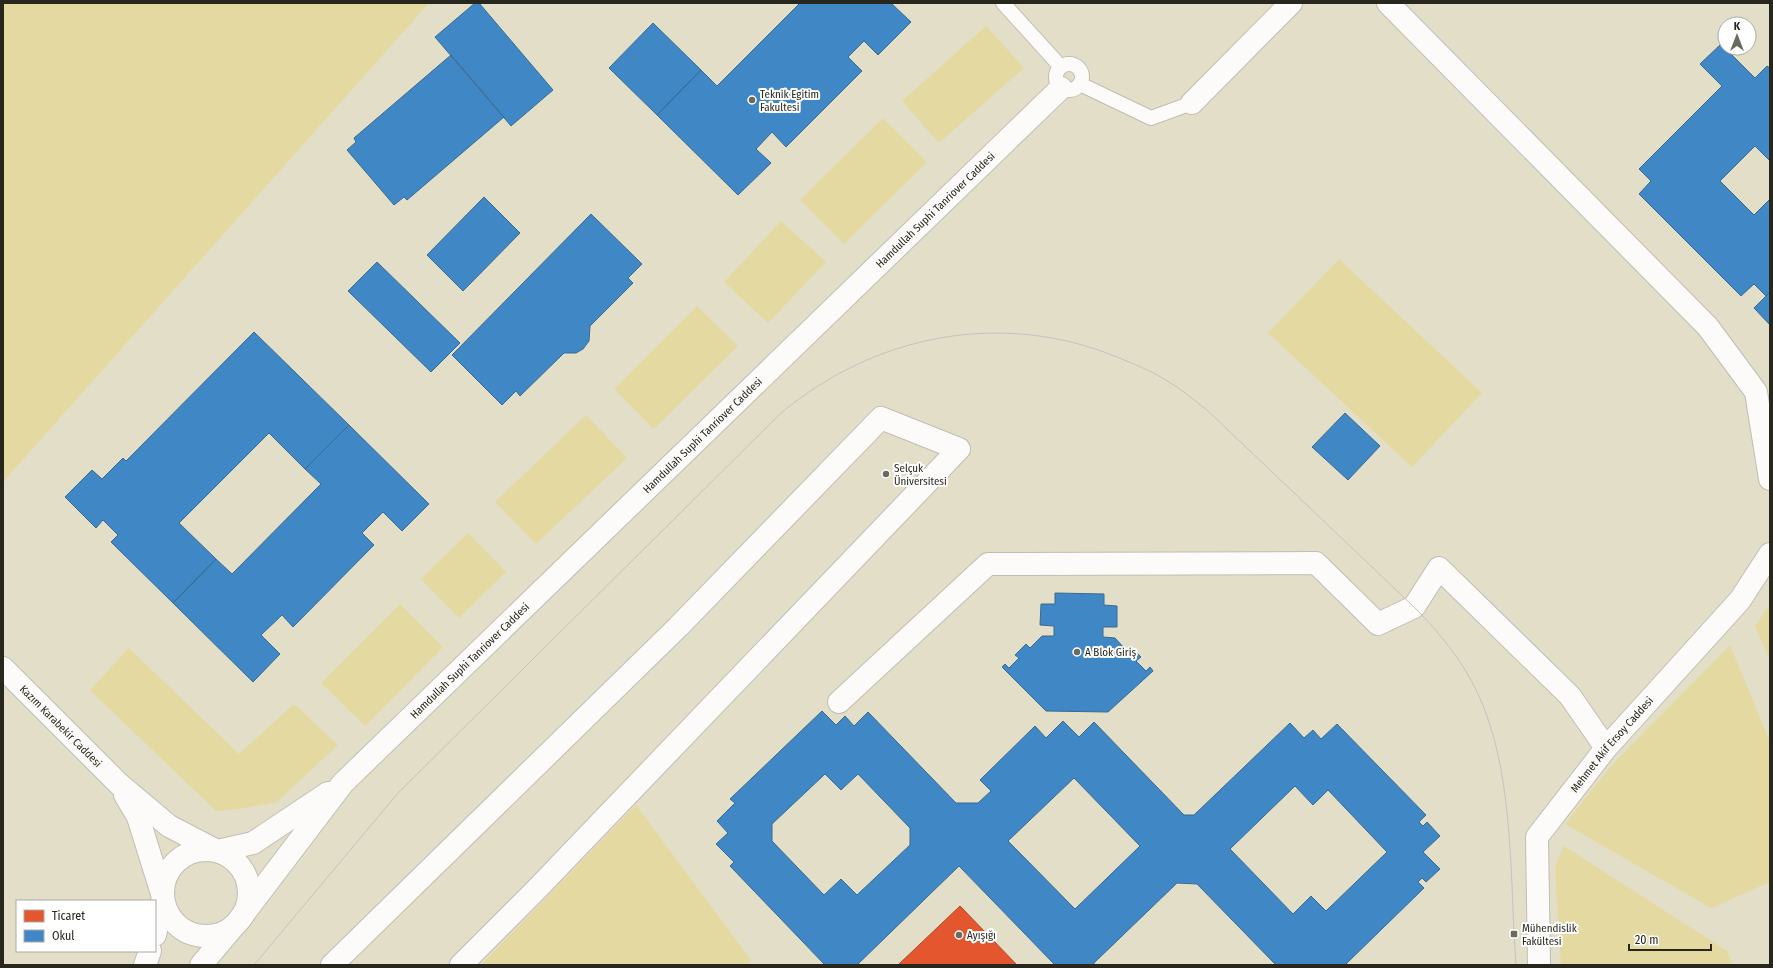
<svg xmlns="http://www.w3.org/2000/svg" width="1773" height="968" font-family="'Fira Sans Condensed',sans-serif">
<rect width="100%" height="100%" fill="#e8e6d8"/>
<path fill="#e2dec8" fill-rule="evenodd" d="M3 3H1770V965H3ZM1725 24H1749V48H1725ZM17 901H155V951H17Z"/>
<path fill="#e4daa1" d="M3 3H429L3 482Z
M986 26 1024 68 939 143 902 101Z
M883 118 927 162 844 244 800 200Z
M781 221 826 262 768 323 724 282Z
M1339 259 1482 393 1412 467 1268 333Z
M697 306 738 346 654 429 614 389Z
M586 415 627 458 536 544 495 502Z
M468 533 506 572 459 618 421 579Z
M400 604 443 647 365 726 321 683Z
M1770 604V660L1755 626Z
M1730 645 1770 742V882L1711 908 1565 824 1611 766Z
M129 648 239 754 294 704 338 745 277 802 239 809 216 811 90 690Z
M636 805 751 960 747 965H481Z
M1564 846 1727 951 1733 965H1561L1555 867Z"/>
<path fill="#e4572e" stroke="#ac4929" d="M960 906 1017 965H898Z"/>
<path fill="#3f88c5" stroke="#386b93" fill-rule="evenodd" d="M475 3H479L553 90 511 126 435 37Z
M800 3H891L911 22 878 55 864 41 848 57 862 71 786 147 772 132 756 149 771 163 738 195 657 115 701 70 717 86Z
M653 23 701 70 657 115 609 68Z
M1721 44 1755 78 1767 66 1770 68V161L1755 146 1720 181 1754 215 1770 199V292L1766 296 1754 284 1741 296 1639 194 1651 181 1639 169 1722 86 1700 64Z
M451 55 504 117 407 200 404 197 394 205 347 150 356 142 354 138Z
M484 197 520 233 463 291 427 255Z
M591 214 642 264 628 278 633 283 590 326 589 341 583 349 576 353H564L520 396 516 391 502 405 452 355Z
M377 262 460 343 431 372 348 291Z
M1770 292V325L1754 308Z
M254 332 349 425 305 469 269 433 179 523 216 559 173 603 111 542 118 535 103 520 96 528 65 497 92 470 102 479 123 458 126 461Z
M1345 413 1380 446 1348 480 1312 447Z
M349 425 429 504 402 531 383 512 362 533 374 545 293 627 282 615 261 635 280 654 253 682 173 603 216 559 232 574 321 484 305 469Z
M1055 593 1104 594V605L1117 606V627H1103V637L1115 638 1126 650 1130 646 1141 657 1136 661 1146 671 1150 667 1153 671 1108 712 1046 711 1002 667 1005 664 1009 668 1019 658 1015 655 1026 644 1030 648 1042 636H1054V626L1040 625 1041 604H1055Z
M822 711 836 725 845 716 854 726 868 712 956 803H978L991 791 980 780 1035 726 1046 738 1063 721 1079 737 1094 722 1184 815H1194L1290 723 1304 738 1313 730 1321 739 1337 724 1426 815 1419 822 1423 826 1427 822 1440 836 1423 852 1440 869 1426 882 1422 878 1418 882 1424 888 1346 964 1347 965H1276L1197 884 1177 883 1094 963V965H1055L959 866 857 965H825L730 866 734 862 716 844 728 833 717 821 735 803 730 799ZM825 774 841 790 858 774 910 828V845L857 895 841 879 824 895 772 841V824ZM1074 778 1140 846 1075 909 1008 841ZM1295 786 1313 805 1328 790 1387 852 1326 911 1311 896 1293 914 1230 849Z"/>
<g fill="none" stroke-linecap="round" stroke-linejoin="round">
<g stroke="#c0beb3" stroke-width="16">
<path id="service" d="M1003 3 1061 67
M1056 77a13 13 0 1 1 26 0a13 13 0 1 1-26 0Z
M1080 84 1151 118 1192 103"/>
</g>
<g stroke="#c0beb3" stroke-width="24">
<path id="minor" d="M1388 3 1708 327 1756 392 1770 479
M1192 103 1291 3
M839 702 988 564 1316 563 1378 624 1414 607 1439 568 1570 696 1606 748
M332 965 678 627 881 418 959 449 534 892 461 965"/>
</g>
<g stroke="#c0beb3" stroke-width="24">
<g id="tertiary">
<path id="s1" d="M3 668 119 784 169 826 217 851 253 843 328 793"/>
<path d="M125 795 138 817 163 897 155 935"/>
<circle cx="206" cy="893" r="43"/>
<path d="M145 965 150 951"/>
<path id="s2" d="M201 965 239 920 343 783 1061 88"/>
<path id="s3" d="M1539 965 1537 837 1606 748 1740 600 1770 554"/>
</g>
</g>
<use href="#service" stroke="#fcfbf9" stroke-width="14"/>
<use href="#minor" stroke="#fcfbf9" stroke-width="22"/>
<use href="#tertiary" stroke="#fcfbf9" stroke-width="22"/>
<path stroke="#c3c3bf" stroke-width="1" d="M254 965 398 793 781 413C876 334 1002 310 1117 357 1133 364 1150 370 1164 379 1180 388 1194 400 1208 411L1414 607C1443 636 1469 669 1484 708 1514 784 1510 883 1516 965"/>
</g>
<g fill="#6b6a5f" stroke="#fff" stroke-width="1.5">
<circle cx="752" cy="100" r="4"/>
<circle cx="886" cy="474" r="4"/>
<circle cx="1077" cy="652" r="4"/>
<rect x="1510" y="930" width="8" height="8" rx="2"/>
<circle cx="959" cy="935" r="4"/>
</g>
<g text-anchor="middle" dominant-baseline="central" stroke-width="4" stroke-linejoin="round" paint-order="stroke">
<g font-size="11" fill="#28271e" stroke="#fff" text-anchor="start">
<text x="760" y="94">Teknik Egitim<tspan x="760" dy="13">Fakultesi</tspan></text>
<text x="894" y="468">Selçuk<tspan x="894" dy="13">Üniversitesi</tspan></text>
<text x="1085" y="652">A Blok Giriş</text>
<text x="1522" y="928">Mühendislik<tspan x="1522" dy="13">Fakültesi</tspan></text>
<text x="967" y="935">Ayışığı</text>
</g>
<g font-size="11" fill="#28271e" stroke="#fff">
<text stroke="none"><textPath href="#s2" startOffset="1055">Hamdullah Suphi Tanriover Caddesi</textPath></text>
<text stroke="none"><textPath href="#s2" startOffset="731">Hamdullah Suphi Tanriover Caddesi</textPath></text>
<text stroke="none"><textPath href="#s2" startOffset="407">Hamdullah Suphi Tanriover Caddesi</textPath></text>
<text stroke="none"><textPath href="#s1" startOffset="82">Kazım Karabekir Caddesi</textPath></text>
<text stroke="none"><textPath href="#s3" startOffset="247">Mehmet Akif Ersoy Caddesi</textPath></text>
</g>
</g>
<rect width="1773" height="968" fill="none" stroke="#28271e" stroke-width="8"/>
<rect x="16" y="900" width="140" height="52" fill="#ffffff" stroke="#a9a9a5"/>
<rect x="24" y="910" width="20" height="12" fill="#e4572e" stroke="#a9a9a5"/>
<text x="52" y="920" font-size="12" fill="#28271e">Ticaret</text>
<rect x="24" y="930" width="20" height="12" fill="#3f88c5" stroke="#a9a9a5"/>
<text x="52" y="940" font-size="12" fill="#28271e">Okul</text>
<g transform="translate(1737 36)"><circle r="19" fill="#ffffff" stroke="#a9a9a5"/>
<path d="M0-3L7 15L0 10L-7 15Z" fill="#6b6a5f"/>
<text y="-6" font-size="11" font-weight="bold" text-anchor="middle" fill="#28271e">K</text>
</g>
<path d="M1629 944v6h82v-6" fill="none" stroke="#28271e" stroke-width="2"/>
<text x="1635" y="944" font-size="12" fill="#28271e" stroke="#ffffff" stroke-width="3" paint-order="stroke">20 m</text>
</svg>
